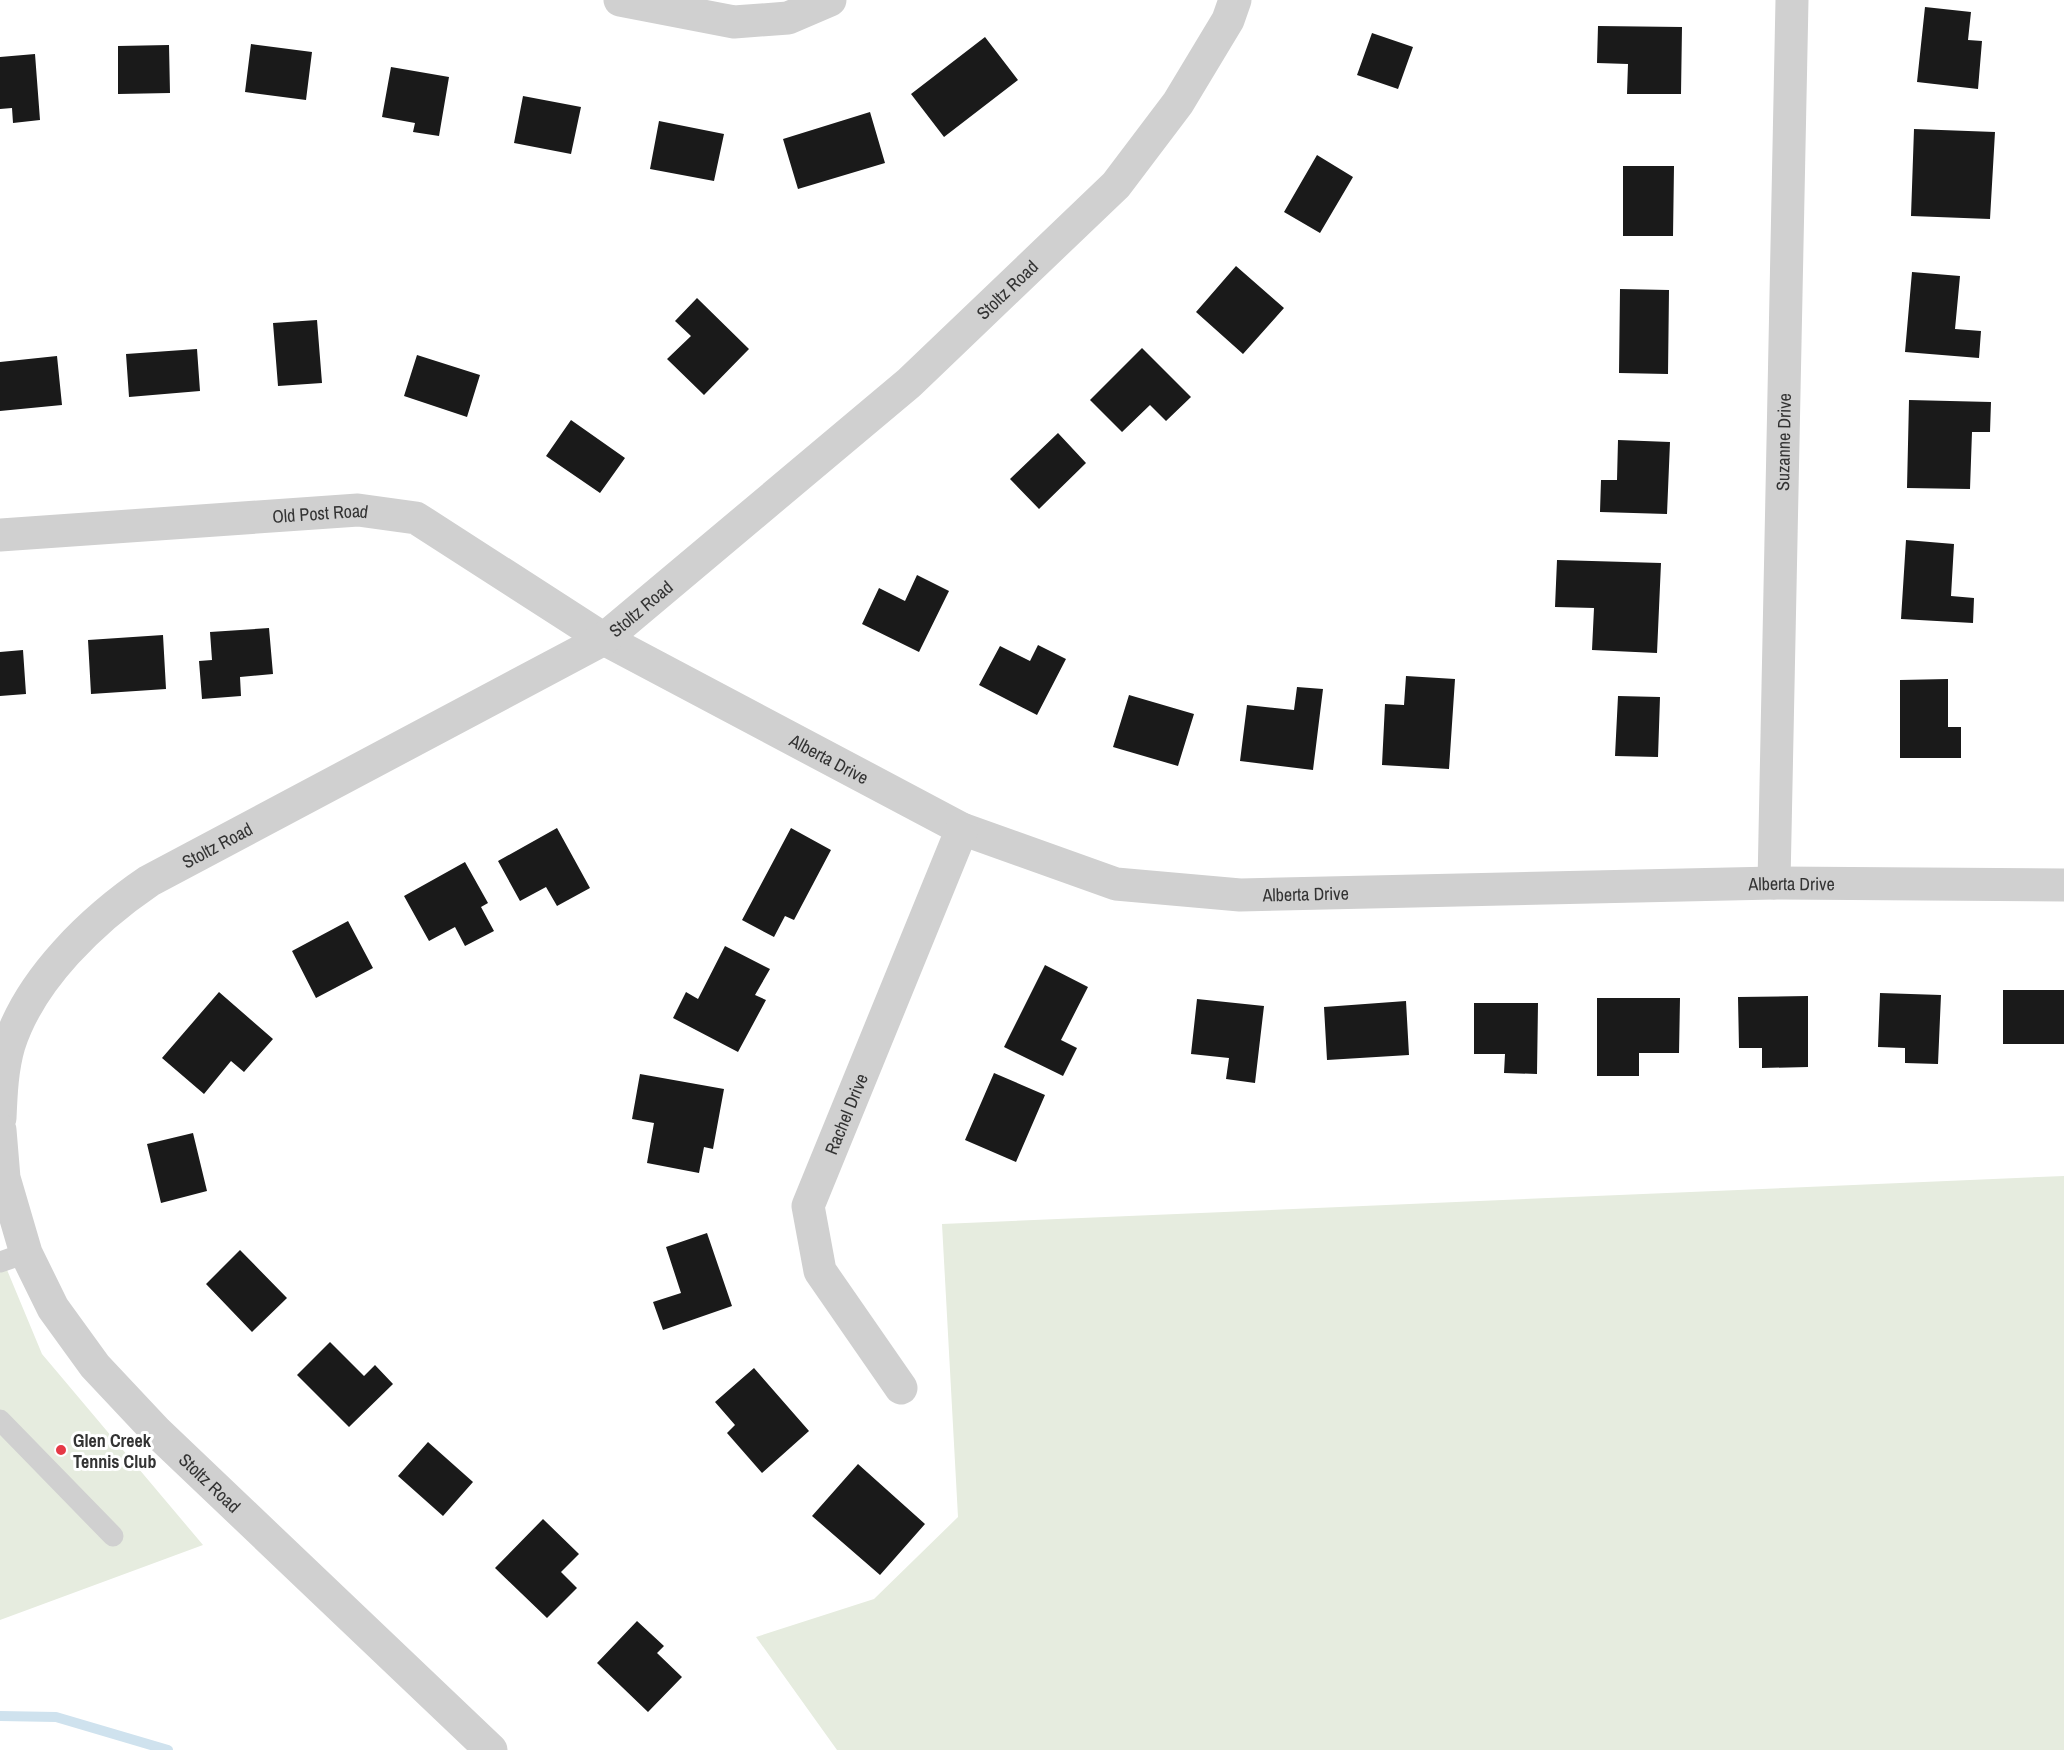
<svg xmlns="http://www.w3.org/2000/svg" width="2064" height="1750" font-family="'Archivo Narrow',sans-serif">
<rect width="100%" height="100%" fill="#fff"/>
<path fill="#e6ecdf" d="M2064 1176V1750H837L756 1637 874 1599 958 1517 942 1224Z
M0 1253 42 1354 203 1545 0 1620Z"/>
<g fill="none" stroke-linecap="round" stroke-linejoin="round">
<path stroke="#cfe2ee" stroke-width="10" d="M0 1716 56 1717 168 1750"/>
</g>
<path fill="#1a1a1a" d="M1925 7 1971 12 1968 40 1982 41 1978 89 1917 82Z
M1598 26 1682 27 1681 94H1627L1628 64 1597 63Z
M1372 33 1413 47 1398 89 1357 75Z
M985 37 1018 80 944 137 911 94Z
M251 44 312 52 306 100 245 92Z
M169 45 170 93 118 94V46Z
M35 54 40 120 13 123 12 108 0 109V57Z
M391 67 449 77 439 136 413 132 415 123 382 117Z
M523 96 581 107 571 154 514 143Z
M870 112 885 163 798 189 783 139Z
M659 121 724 134 714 181 650 169Z
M1914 129 1995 132 1990 219 1911 216Z
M1317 155 1353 177 1320 233 1284 212Z
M1623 166H1674L1673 236H1623Z
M1236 266 1284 308 1243 354 1196 312Z
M1912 272 1960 276 1955 329 1981 331 1979 358 1905 352Z
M1620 289 1669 290 1668 374 1619 373Z
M697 298 749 349 704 395 667 359 691 336 675 321Z
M317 320 322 383 278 386 273 323Z
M1142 348 1191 397 1166 421 1150 405 1122 432 1090 400Z
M197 349 200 391 129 397 126 354Z
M417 355 480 375 467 417 404 396Z
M57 356 62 405 0 411V362Z
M1909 400 1991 402 1990 432H1972L1970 489 1907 488Z
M571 420 625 458 600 493 546 456Z
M1058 433 1086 463 1039 509 1010 479Z
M1618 440 1670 442 1667 514 1600 512 1601 480H1617Z
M1906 540 1954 544 1951 596 1974 598 1973 623 1901 619Z
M1557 560 1661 563 1657 653 1592 650 1594 608 1555 607Z
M917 575 949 591 919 652 862 624 879 588 905 601Z
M269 628 273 674 240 677 241 696 202 699 199 661 212 660 210 632Z
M163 635 166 689 91 694 88 640Z
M1038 645 1066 659 1037 715 979 685 1000 646 1030 661Z
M23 650 26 694 0 696V652Z
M1406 676 1455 679 1449 769 1382 765 1385 704 1404 705Z
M1948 679V727H1961V758H1900V680Z
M1297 687 1323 689 1313 770 1240 761 1247 705 1294 710Z
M1129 695 1194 714 1178 766 1113 747Z
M1618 696 1660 697 1658 757 1615 756Z
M557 828 590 888 557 906 546 887 520 901 498 861Z
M791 828 831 850 794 920 785 916 774 937 742 920Z
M465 862 488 903 481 907 494 931 465 946 455 927 429 941 404 896Z
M348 921 373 968 316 998 292 951Z
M725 946 770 969 755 995 766 1000 738 1052 673 1018 686 992 698 999Z
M1045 965 1088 987 1061 1040 1077 1048 1063 1076 1004 1047Z
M2003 990H2064V1044H2003Z
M219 992 273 1039 244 1072 231 1061 204 1094 162 1058Z
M1880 993 1941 995 1938 1064 1905 1063V1048L1878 1047Z
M1808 996V1067L1762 1068V1048H1739L1738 997Z
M1597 998H1680L1679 1053H1639V1076H1597Z
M1197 999 1264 1006 1255 1083 1226 1079 1229 1058 1191 1054Z
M1406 1001 1409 1055 1327 1060 1324 1007Z
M1474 1003H1538L1537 1074 1504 1073 1505 1054H1474Z
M994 1073 1045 1095 1016 1162 965 1140Z
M640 1074 724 1089 713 1149 704 1147 699 1173 647 1163 654 1123 632 1119Z
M193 1133 207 1191 161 1203 147 1144Z
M707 1233 732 1306 663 1330 653 1302 681 1293 666 1247Z
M240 1250 287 1298 252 1332 206 1284Z
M330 1342 364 1376 375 1365 393 1384 349 1427 297 1375Z
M754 1368 809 1431 762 1473 727 1433 735 1425 715 1402Z
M428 1442 473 1482 443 1516 398 1476Z
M858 1464 925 1524 880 1575 812 1516Z
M543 1519 579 1554 561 1572 577 1588 547 1618 495 1568Z
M637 1621 664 1646 657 1653 682 1677 648 1712 597 1663Z"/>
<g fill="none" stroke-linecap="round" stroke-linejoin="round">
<path stroke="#d0d0d0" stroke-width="21" d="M0 1262 26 1253
M0 1420 113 1536"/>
<g stroke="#d0d0d0" stroke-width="33">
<path d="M620 0 734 22 788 18 830 0"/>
<path id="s1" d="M0 535 358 510 416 518 604 639 962 829 1116 884 1240 895 1774 883 2064 885"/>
<path id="s2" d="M1774 883 1792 0"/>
<path id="s3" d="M901 1388 820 1271 808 1206 962 829"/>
</g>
<g stroke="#d0d0d0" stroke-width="33">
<path id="s4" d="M0 1118C1 1094 2 1069 9 1045 30 979 93 919 149 881L604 639 909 383 1116 185 1178 103 1228 20 1235 0"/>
<path id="s5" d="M0 1130 4 1178 26 1253 53 1308 95 1366 157 1432 491 1750"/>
</g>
</g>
<circle fill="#e63946" stroke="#fff" stroke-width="2" cx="61" cy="1450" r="6"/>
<g text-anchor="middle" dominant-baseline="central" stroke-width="6" stroke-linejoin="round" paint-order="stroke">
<g font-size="18" fill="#333" stroke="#fff">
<text stroke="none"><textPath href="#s4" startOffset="1342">Stoltz Road</textPath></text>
<text stroke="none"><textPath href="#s2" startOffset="441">Suzanne Drive</textPath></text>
<text stroke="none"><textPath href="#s1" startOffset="321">Old Post Road</textPath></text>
<text stroke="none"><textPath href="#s4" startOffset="856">Stoltz Road</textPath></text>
<text stroke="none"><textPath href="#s1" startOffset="896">Alberta Drive</textPath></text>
<text stroke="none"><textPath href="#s4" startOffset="370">Stoltz Road</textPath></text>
<text stroke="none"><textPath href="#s1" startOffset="1886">Alberta Drive</textPath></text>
<text stroke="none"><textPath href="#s1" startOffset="1400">Alberta Drive</textPath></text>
<text stroke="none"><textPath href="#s3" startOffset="308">Rachel Drive</textPath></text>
<text stroke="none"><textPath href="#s5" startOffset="423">Stoltz Road</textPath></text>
</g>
<g font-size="18" font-weight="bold" fill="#333" stroke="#fff" text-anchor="start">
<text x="73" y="1440">Glen Creek<tspan x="73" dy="21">Tennis Club</tspan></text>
</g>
</g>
</svg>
